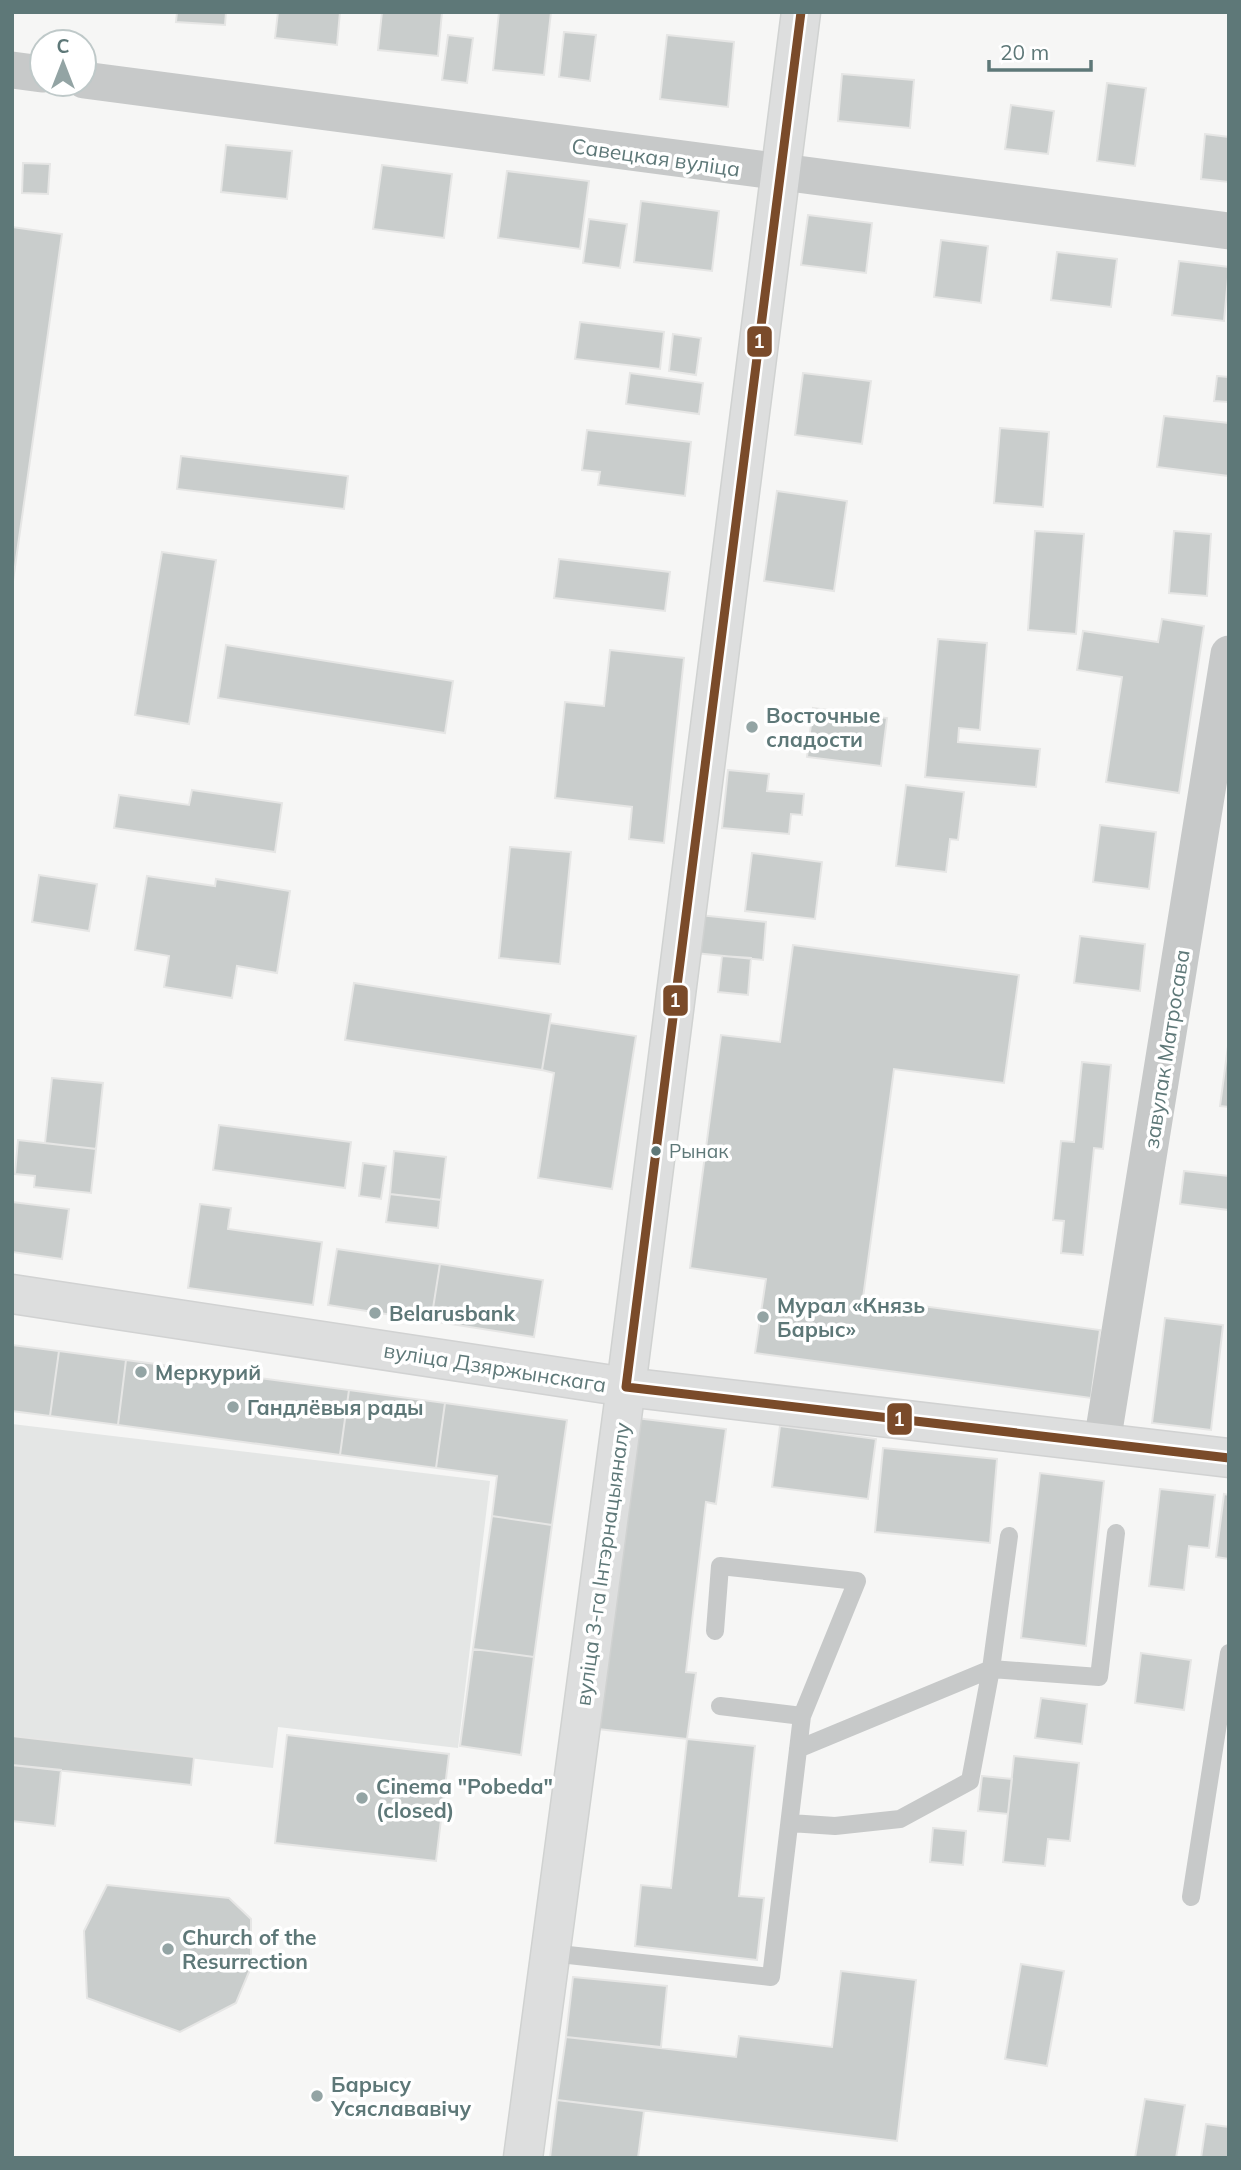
<svg xmlns="http://www.w3.org/2000/svg" width="1241" height="2170" font-family="Mulish,sans-serif">
<rect width="100%" height="100%" fill="#f6f6f5"/>
<path fill="#e4e6e5" d="M12 1424 490 1481 458 1748 278 1727 273 1768 12 1737Z"/>
<path fill="#c9cdcc" stroke="#e6e6e5" stroke-width="2" d="M177 12H226L225 25 176 22Z
M278 12H340L337 45 275 38Z
M382 12H442L438 56 378 50Z
M499 12H551L544 75 493 70Z
M564 32 596 35 590 81 559 77Z
M448 35 473 38 467 83 442 80Z
M667 35 734 42 728 107 660 99Z
M842 74 914 80 910 128 838 121Z
M1107 83 1146 88 1135 166 1097 161Z
M1011 105 1054 111 1048 154 1005 149Z
M1205 134 1229 137V182L1201 179Z
M226 145 292 151 287 199 221 192Z
M23 163 50 164 48 194 22 193Z
M382 165 452 174 444 238 373 229Z
M507 171 589 181 580 249 498 238Z
M641 201 719 211 712 271 634 262Z
M808 215 872 223 866 273 801 265Z
M589 219 627 224 620 268 583 263Z
M12 227 62 234 12 588Z
M941 240 988 246 981 303 934 297Z
M1057 252 1117 259 1111 307 1051 300Z
M1179 261 1229 267 1224 321 1172 315Z
M580 322 664 332 660 369 575 359Z
M673 334 701 338 696 375 669 371Z
M630 373 703 383 699 414 626 404Z
M803 373 871 381 862 444 795 435Z
M1217 376 1229 377V402L1214 401Z
M1164 416 1229 423V476L1157 467Z
M1000 428 1049 432 1043 507 994 503Z
M587 430 691 442 685 496 598 485 600 472 582 470Z
M181 456 348 476 344 509 177 489Z
M777 491 847 501 834 591 764 581Z
M1035 531 1084 534 1076 634 1028 630Z
M1174 531 1211 534 1207 596 1169 593Z
M162 552 216 560 189 724 135 715Z
M559 559 670 572 665 611 554 598Z
M1162 619 1204 626 1179 793 1106 782 1122 677 1077 670 1083 631 1158 642Z
M938 639 987 643 980 730 959 728 958 742 1040 749 1036 787 925 777Z
M226 645 453 681 445 733 218 698Z
M610 650 684 658 664 843 629 839 632 807 555 798 565 702 604 706Z
M813 708 887 718 881 766 807 757Z
M728 770 769 774 767 791 804 794 802 815 791 814 789 834 722 828Z
M906 785 964 792 958 840 950 839 946 872 896 866Z
M192 790 282 803 275 852 114 828 119 795 189 805Z
M1100 825 1156 832 1149 889 1093 882Z
M510 847 571 852 560 964 499 958Z
M752 853 822 862 815 919 745 911Z
M39 875 97 884 89 931 32 922Z
M147 876 215 886 216 879 290 891 277 973 237 966 232 998 164 987 169 956 135 950Z
M699 915 766 922 763 960 695 953Z
M1080 936 1145 944 1140 991 1074 983Z
M793 945 1019 975 1004 1083 894 1069 863 1298 1100 1330 1091 1398 755 1353 766 1279 690 1268 721 1035 780 1042Z
M722 956 751 958 748 995 718 992Z
M354 983 551 1014 542 1070 345 1040Z
M550 1023 636 1036 612 1189 538 1178 554 1073 542 1070Z
M1228 1046H1229V1107L1220 1106Z
M1082 1062 1111 1065 1103 1149 1094 1148 1083 1255 1061 1253 1064 1221 1053 1220 1061 1141 1074 1142Z
M52 1078 103 1083 96 1149 45 1143Z
M219 1125 351 1142 345 1188 213 1170Z
M18 1140 96 1149 91 1193 34 1187 35 1176 15 1174Z
M394 1151 446 1157 441 1200 390 1194Z
M363 1163 386 1166 381 1199 359 1196Z
M1184 1171 1229 1176V1210L1180 1204Z
M390 1194 441 1200 438 1228 386 1222Z
M12 1202 69 1209 62 1259 12 1252Z
M200 1204 231 1208 228 1229 322 1242 313 1305 188 1288Z
M337 1249 440 1264 431 1321 328 1305Z
M440 1264 543 1280 534 1337 431 1321Z
M1165 1318 1223 1325 1211 1430 1152 1423Z
M12 1345 59 1351 50 1416 12 1411Z
M59 1351 126 1360 118 1425 50 1416Z
M126 1360 349 1390 340 1455 118 1425Z
M349 1390 445 1403 436 1468 340 1455Z
M445 1403 567 1420 552 1525 492 1516 497 1476 436 1468Z
M636 1418 726 1429 716 1504 706 1502 686 1672 696 1673 687 1739 598 1729Z
M780 1426 876 1439 868 1499 772 1487Z
M883 1448 997 1459 990 1543 875 1532Z
M1040 1473 1104 1481 1086 1646 1021 1638Z
M1160 1489 1215 1495 1209 1548 1189 1546 1184 1590 1149 1586Z
M1224 1494 1229 1495V1559L1216 1557Z
M492 1516 552 1525 534 1657 473 1649Z
M473 1649 534 1657 521 1755 460 1746Z
M1141 1653 1191 1660 1184 1710 1135 1703Z
M1041 1698 1087 1704 1082 1744 1035 1738Z
M287 1735 449 1754 436 1861 275 1843Z
M12 1736 194 1757 191 1785 12 1765Z
M687 1739 755 1746 739 1896 764 1898 757 1960 635 1946 641 1885 671 1888Z
M1014 1756 1079 1763 1070 1841 1048 1839 1045 1866 1003 1862Z
M12 1765 61 1770 55 1826 12 1821Z
M982 1776 1012 1779 1008 1814 978 1811Z
M933 1828 966 1831 963 1865 930 1862Z
M107 1885 229 1898 251 1919V1967L236 2003 180 2032 87 1998 84 1931Z
M1021 1964 1064 1971 1047 2066 1005 2059Z
M841 1971 916 1980 897 2141 557 2100 566 2037 736 2057 739 2036 832 2047Z
M573 1977 667 1986 661 2047 566 2037Z
M1145 2099 1185 2105 1176 2158H1135Z
M557 2100 644 2111 638 2158H550Z
M1206 2124 1229 2127V2158H1201Z"/>
<g fill="none" stroke-linecap="round" stroke-linejoin="round">
<g stroke="#d1d2d2" stroke-width="41">
<path id="secondary" d="M12 1294 626 1387 1229 1458"/>
</g>
<g stroke="#d0d2d1" stroke-width="41">
<path id="primary" d="M523 2158 626 1387 801 12"/>
</g>
<path stroke="#c7c9c9" stroke-width="18" d="M715 1631 720 1566 857 1581 802 1716
M798 1749 991 1669 1009 1536
M790 1823 835 1826 900 1819 970 1781 991 1669 1099 1677 1116 1533
M1191 1897 1229 1653
M550 1953 771 1977 802 1716 720 1706"/>
<path stroke="#c7c9c9" stroke-width="37" d="M12 70 42 74
M84 80 1229 231
M1102 1443 1229 654"/>
<use href="#secondary" stroke="#dddede" stroke-width="38"/>
<use href="#primary" stroke="#dddede" stroke-width="38"/>
<g stroke="#fff" stroke-width="14">
<path id="bus-1" d="M801 12 626 1387 1229 1458"/>
</g>
<use href="#bus-1" stroke="#7a4b2a" stroke-width="9"/>
</g>
<g fill="#93a4a4" stroke="#fff" stroke-width="2.5">
<circle cx="752" cy="727" r="7"/>
<circle cx="375" cy="1313" r="7"/>
<circle cx="763" cy="1317" r="7"/>
<circle cx="141" cy="1372" r="7"/>
<circle cx="233" cy="1407" r="7"/>
<circle cx="362" cy="1798" r="7"/>
<circle cx="168" cy="1949" r="7"/>
<circle cx="317" cy="2096" r="7"/>
</g>
<circle fill="#5e7878" stroke="#fff" stroke-width="2.5" cx="656" cy="1151" r="6"/>
<g text-anchor="middle" dominant-baseline="central" stroke-width="7" stroke-linejoin="round" paint-order="stroke">
<g font-size="19" fill="#5e7878" stroke="#fff" text-anchor="start">
<text x="669" y="1151">Рынак</text>
</g>
<g font-size="21" fill="#5e7878" stroke="#fff">
<text transform="translate(656 157) rotate(8)">Савецкая вуліца</text>
<text transform="translate(1166 1049) rotate(-81)">завулак Матросава</text>
<text transform="translate(495 1367) rotate(9)">вуліца Дзяржынскага</text>
<text transform="translate(602 1564) rotate(-82)">вуліца 3-га Інтэрнацыяналу</text>
</g>
<g font-size="21" font-weight="bold" fill="#5e7878" stroke="#fff" text-anchor="start">
<text x="766" y="715">Восточные<tspan x="766" dy="24">сладости</tspan></text>
<text x="777" y="1305">Мурал «Князь<tspan x="777" dy="24">Барыс»</tspan></text>
<text x="389" y="1313">Belarusbank</text>
<text x="155" y="1372">Меркурий</text>
<text x="247" y="1407">Гандлёвыя рады</text>
<text x="376" y="1786">Cinema "Pobeda"<tspan x="376" dy="24">(closed)</tspan></text>
<text x="182" y="1937">Church of the<tspan x="182" dy="24">Resurrection</tspan></text>
<text x="331" y="2084">Барысу<tspan x="331" dy="24">Усяслававічу</tspan></text>
</g>
</g>
<g stroke="#fff" stroke-width="2.5">
<rect x="746" y="325" width="27" height="33" rx="7" fill="#7a4b2a"/>
<rect x="662" y="984" width="27" height="33" rx="7" fill="#7a4b2a"/>
<rect x="886" y="1402" width="27" height="34" rx="7" fill="#7a4b2a"/>
</g>
<g font-size="19" text-anchor="middle" font-weight="bold" fill="#fff">
<text x="759" y="348">1</text>
<text x="675" y="1007">1</text>
<text x="899" y="1426">1</text>
</g>
<rect width="1241" height="2170" fill="none" stroke="#5e7878" stroke-width="28"/>
<g transform="translate(63 63)"><circle r="33" fill="#ffffff" stroke="#bfc9c9" stroke-width="2"/>
<path d="M0-5L12 26L0 18L-12 26Z" fill="#93a4a4"/>
<text y="-10" font-size="19" font-weight="bold" text-anchor="middle" fill="#5e7878">С</text>
</g>
<path d="M989 60v10h102v-10" fill="none" stroke="#5e7878" stroke-width="3.5"/>
<text x="1000" y="60" font-size="21" fill="#5e7878" stroke="#ffffff" stroke-width="5" paint-order="stroke">20 m</text>
</svg>
